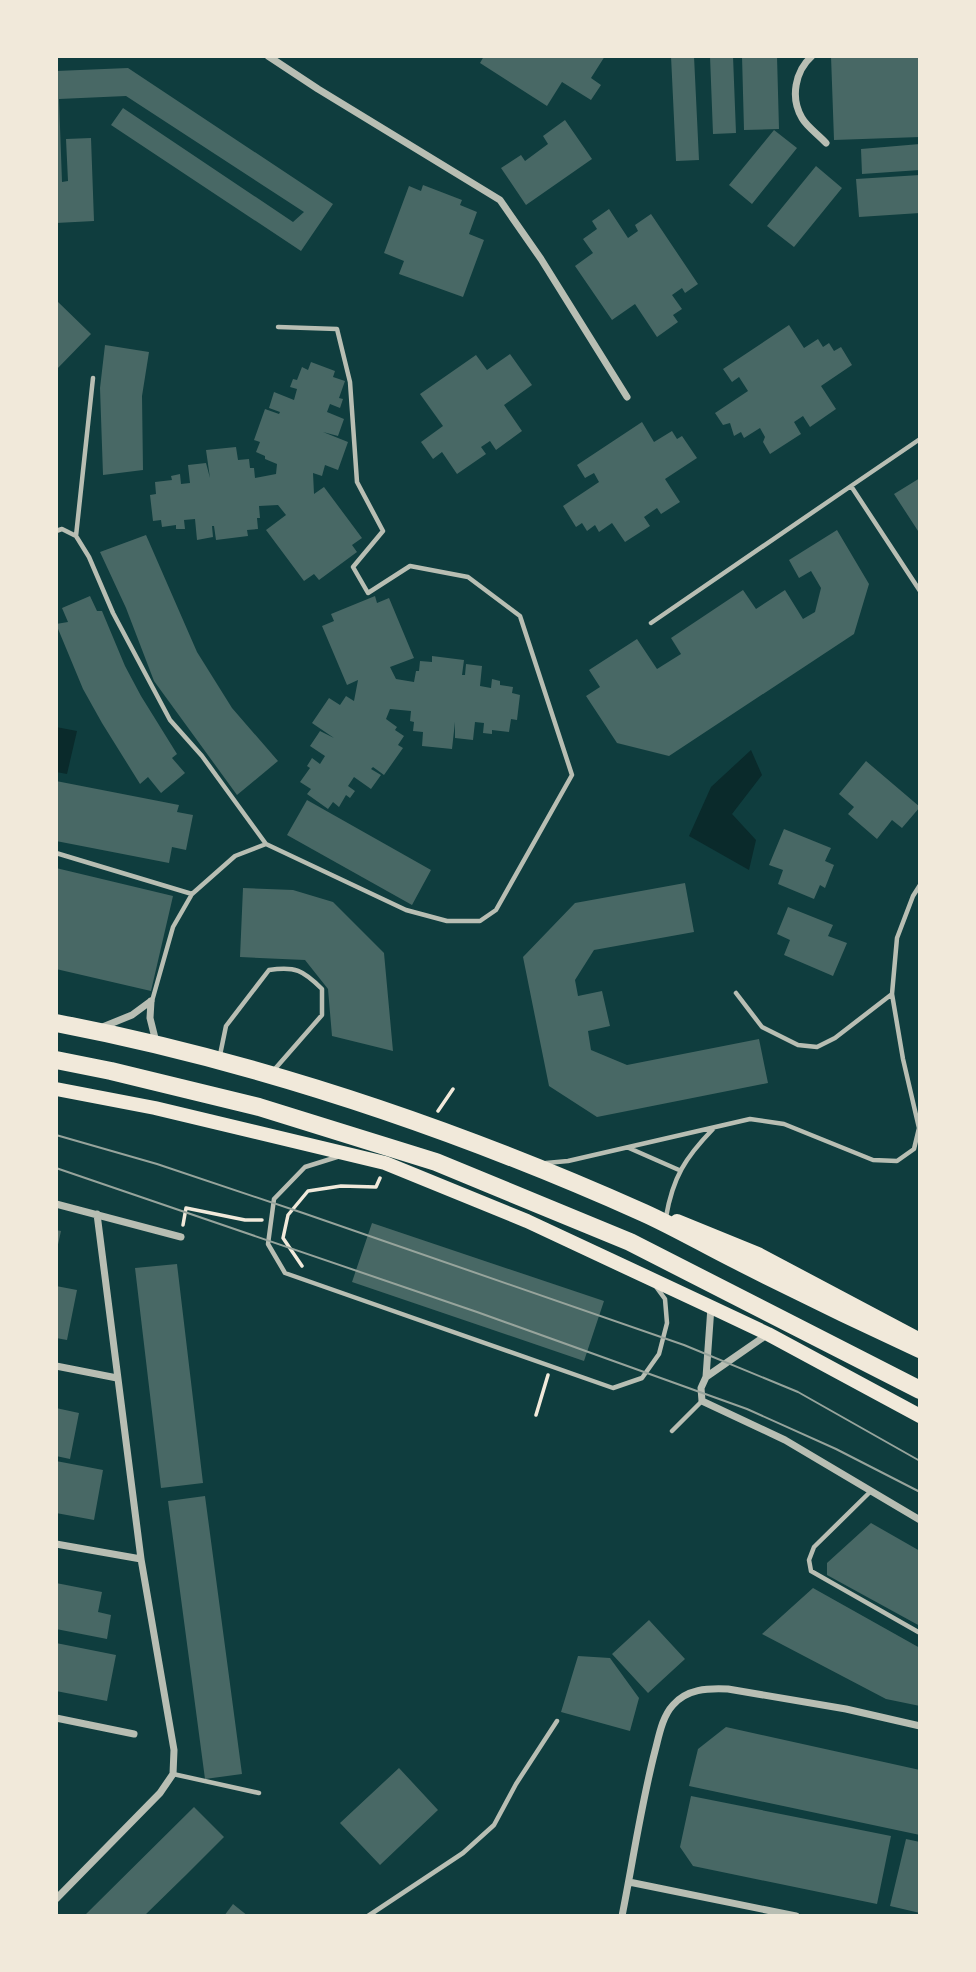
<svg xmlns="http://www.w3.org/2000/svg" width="976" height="1972" font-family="Cabin,sans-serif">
<rect width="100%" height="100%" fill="#0f3d3e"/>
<path fill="#0a2a2b" d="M56 727 77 731 67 774 56 772Z
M751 750 762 775 732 814 756 840 749 870 689 836 711 787Z"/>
<path fill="#486865" d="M484 56H605L591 78 601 85 591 100 562 82 547 106 480 63Z
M671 56H694L699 160 676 161Z
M710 56H733L736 133 713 134Z
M742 56H777L779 129 744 130Z
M831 56H920V137L834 140Z
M128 68 333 204 301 251 111 125 123 108 293 222 304 212 126 96 59 99 62 182 68 181 66 139 91 138 94 221 56 223V71Z
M565 120 592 159 526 205 501 168 521 155 525 161 548 144 543 136Z
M774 130 797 148 752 204 729 185Z
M920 144V170L862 174 861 149Z
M816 166 842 188 794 247 767 226Z
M920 175V213L859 217 856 179Z
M423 185 462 200 460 205 477 212 469 234 484 240 463 297 399 274 404 261 384 253 409 186 421 191Z
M609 209 628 238 638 231 635 225 651 214 698 284 685 293 682 288 672 295 682 309 673 315 678 322 657 337 635 304 612 320 575 266 593 253 583 239 597 229 592 221Z
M56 300 91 334 56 370Z
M789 325 804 348 818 339 823 347 829 343 834 351 841 347 852 365 821 386 836 409 810 427 803 416 794 422 801 434 770 454 763 442 765 437 760 428 744 438 741 432 734 436 730 423 723 425 715 413 748 391 739 377 732 382 723 369Z
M105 345 149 352 142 396 143 470 103 475 100 388Z
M510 354 532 385 504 405 522 431 496 450 490 441 481 447 486 454 457 474 442 452 433 459 421 442 443 426 420 394 476 355 487 370Z
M311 362 335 371 333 377 345 381 339 398 343 399 340 408 330 404 327 412 344 419 338 436 323 432 348 442 338 470 325 465 322 476 313 473 314 494 324 487 362 538 352 545 357 552 319 580 314 574 304 581 266 530 286 515 278 505 259 506 260 518H257L258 529 247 530 248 536 216 540 214 526H212L213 537 197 540 195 519 184 520 185 529H176V525L162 527 161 520 153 521 150 495 156 494 155 482 172 480 171 476 180 474 181 484 190 483 188 465 206 463 210 478 206 450 236 447 238 460 249 459 250 468H254L255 478 276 474 277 464 265 459V456L256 452 260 442 254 440 265 409 279 414 280 412 269 408 274 392 294 400 297 389 290 387 293 379 297 380 302 367 308 370Z
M642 422 654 442 672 431 677 439 682 436 697 458 665 479 680 502 661 514 657 508 644 517 650 526 625 542 612 523 599 532 595 525 587 531 582 523 576 527 563 506 599 482 594 473 585 478 577 465Z
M920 478V534L894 494Z
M837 530 869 584 854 634 669 756 617 743 586 696 600 687 589 670 637 639 657 669 681 654 671 638 743 590 756 609 785 590 803 619 815 612 821 588 811 571 799 578 789 560Z
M146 535 197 652 232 708 278 761 237 795 154 681 126 608 100 552Z
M90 596 97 611H102L125 666 141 696 177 754 172 758 185 773 161 793 148 777 140 784 102 723 83 689 56 624 68 622 62 608Z
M375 596 377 603 389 598 414 658 390 667 396 679 414 682 416 671H419L420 661 432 662V656L464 660 462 675H465L466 664 482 666 480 686 491 688 492 679 500 681V685L513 687 512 693 520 695 517 720 511 719 509 732 492 730V734L483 733 484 723 475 722 473 740 455 738V722L452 749 422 746 423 732 413 731 414 722 410 721 411 711 390 709 386 719 397 727 395 730 404 736 398 745 403 748 384 775 373 767 371 769 381 775 371 789 354 777 348 786 355 791 350 798 346 795 339 807 333 802 328 809 307 794 311 789 300 782 310 768 307 766 312 758 320 764 325 756 310 746 320 731 334 738 312 723 329 698 340 705 346 696 354 701 358 680 347 685 322 626 334 621 331 614Z
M866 761 920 807 902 828 892 820 877 839 848 814 854 807 839 794Z
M56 781 179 805 177 812 193 815 186 850 172 847 169 863 56 841Z
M307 800 431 870 412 905 287 835Z
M784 829 831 848 825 861 834 865 825 888 820 885 814 899 778 884 783 870 769 865Z
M56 868 173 896 151 991 56 969Z
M685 883 694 932 594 950 575 980 578 996 602 991 610 1026 588 1031 591 1050 627 1065 759 1039 768 1083 597 1117 549 1086 523 957 575 903Z
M243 888 293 890 333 902 384 953 393 1051 332 1036 328 989 305 960 240 957Z
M788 907 833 925 828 936 847 943 833 976 784 955 790 940 777 934Z
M372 1223 604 1301 584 1361 352 1282Z
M56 1230 61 1231 57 1249H56Z
M177 1264 203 1483 161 1488 135 1268Z
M56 1286 77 1290 67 1340 56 1338Z
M56 1408 79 1413 70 1459 56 1456Z
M56 1461 103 1470 94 1520 56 1513Z
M205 1496 242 1774 205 1779 168 1501Z
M871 1523 920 1551V1626L827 1575V1563Z
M56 1583 102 1592 98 1612 111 1615 107 1639 56 1629Z
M813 1588 920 1648V1706L886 1699 762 1634Z
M649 1620 685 1659 648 1693 612 1654Z
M56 1643 116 1655 107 1701 56 1691Z
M578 1656 610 1658 639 1698 630 1731 561 1712Z
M726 1727 920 1770V1835L689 1786 698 1749Z
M399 1768 438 1810 380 1865 340 1823Z
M691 1796 891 1836 877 1904 693 1866 680 1847Z
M194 1807 224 1837 186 1875 144 1916H84Z
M906 1839 920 1842V1913L890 1906Z
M233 1904 248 1916H224Z"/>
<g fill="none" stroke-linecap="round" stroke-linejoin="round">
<path stroke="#f1e9da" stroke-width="3.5" d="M438 1111 453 1089
M183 1225 186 1208 245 1220H262
M302 1266 283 1238 288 1215 308 1191 341 1186 376 1187 380 1178
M536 1415 548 1375"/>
<path stroke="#b8beb3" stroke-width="4.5" d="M851 486 920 439
M56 531 62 529 76 536 89 557 113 613 170 720 202 756 266 844 406 910 447 921H480L496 910 572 775 520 616 468 577 410 566 368 593 353 567 383 531 357 482 350 382 337 329 278 327
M76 536 93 378
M651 623 851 486 920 591
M56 853 192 894
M736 993 762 1027 798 1045 817 1047 835 1038 892 994
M152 1001 173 927 192 894 235 856 266 844
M220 1055 226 1026 269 970C295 966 303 970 322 989V1015L274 1070
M629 1148 679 1170
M337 1157 305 1167 274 1199 268 1244 285 1273 613 1388 642 1378 659 1354 667 1323 665 1299 657 1288
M546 1163 568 1161 750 1119 784 1124 873 1160 897 1161 914 1149 919 1128 903 1059 892 994 897 938 913 896 920 885
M666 1217C673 1177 685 1158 713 1129
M672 1431 702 1401
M871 1491 814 1547 809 1560 811 1571 920 1633
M173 1774 259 1793
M368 1916 463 1853 494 1825 516 1784 557 1721"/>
<path stroke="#b8beb3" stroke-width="7" d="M268 56 318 89 500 200 541 259 627 397
M812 56C795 71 790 98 802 118 807 127 819 135 826 143
M151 1001 150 1018 156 1042
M100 1028 132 1015 151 1001
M56 1204 181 1237
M711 1307 706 1377 701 1388 702 1401 785 1440 920 1520
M56 1366 117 1378
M706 1377 768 1334
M56 1544 141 1559
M56 1718 134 1734
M629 1882 796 1916
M56 1899 160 1793 173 1774 174 1750 141 1559 97 1214
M622 1916C633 1861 641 1805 655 1751 659 1736 662 1717 673 1705 687 1689 707 1688 728 1689L846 1709 920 1726"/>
<path stroke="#f1e9da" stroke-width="14" d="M56 1089 155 1108 385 1163 527 1221 711 1307 768 1334 920 1416
M677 1221 758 1254 920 1340"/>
<path stroke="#f1e9da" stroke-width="18" d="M56 1023C259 1062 456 1129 644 1213 675 1227 704 1244 734 1259 795 1290 857 1320 920 1349
M56 1060 111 1071 259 1107 436 1162 630 1242 920 1390"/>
<path stroke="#97a49c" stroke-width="2" d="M56 1135 157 1164 303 1213 684 1345 798 1392 920 1461
M56 1168 477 1312 747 1409 836 1449 920 1492"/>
</g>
<rect width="976" height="1972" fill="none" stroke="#f1e9da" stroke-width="116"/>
</svg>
